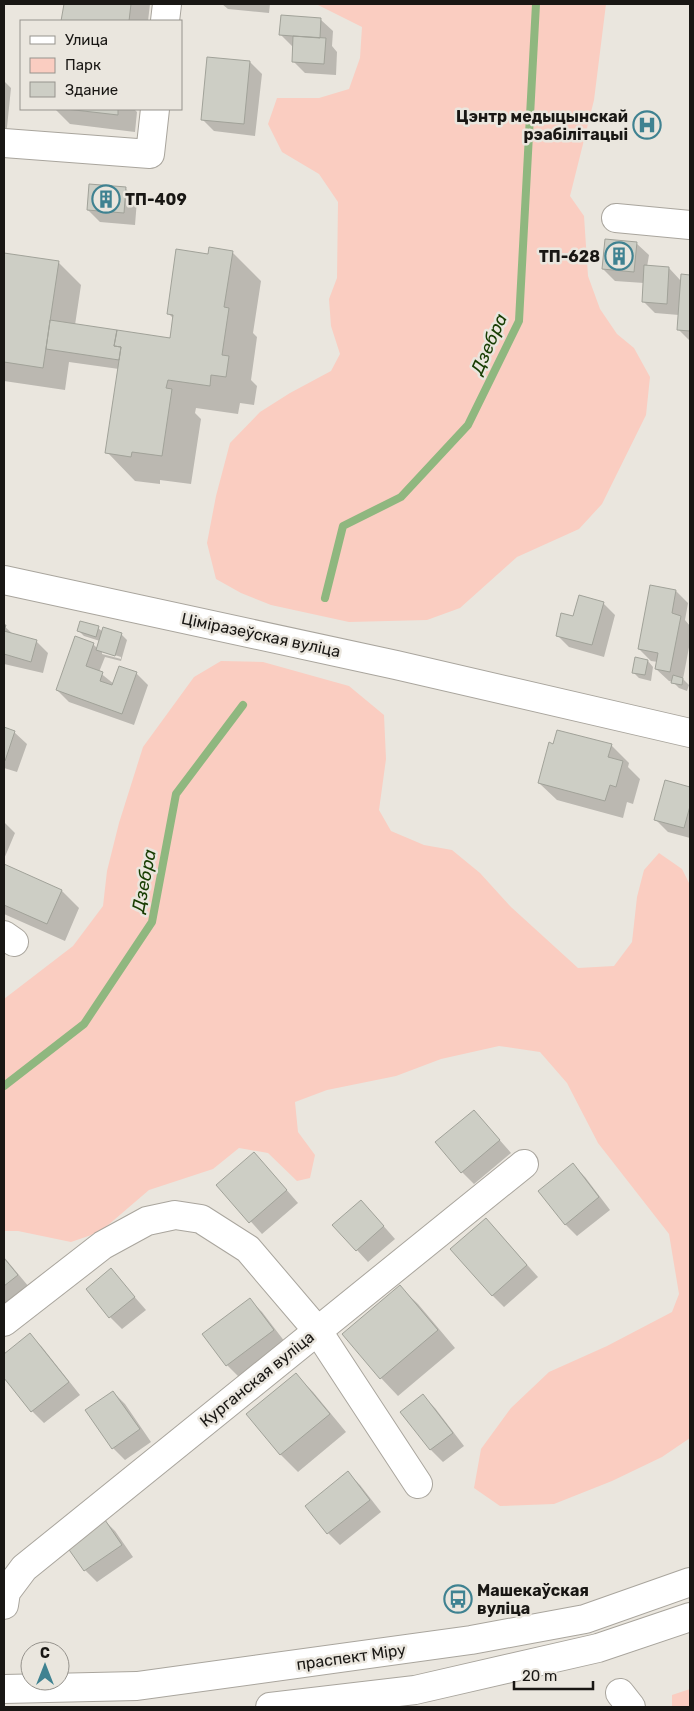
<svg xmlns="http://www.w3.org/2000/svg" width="694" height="1711" font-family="Rubik,sans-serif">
<rect width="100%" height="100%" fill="#eae6de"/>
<path fill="#facdc1" d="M316 4H606L594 100 570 196 584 216 588 276 600 309 617 334 634 348 650 377 646 415 602 504 579 529 517 557 460 608 427 620 349 622 271 605 241 593 216 579 207 543 216 496 230 443 260 412 290 393 331 371 340 354 331 326 329 299 337 278 338 202 319 174 282 152 268 124 277 98H319L349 89 360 58 362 27Z
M221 661 263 662 349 686 384 715 386 759 379 810 391 831 424 845 452 850 480 873 511 907 578 968 614 966 632 942 637 897 644 870 659 853 682 869 690 885V1438L662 1457 612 1481 554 1504 500 1506 474 1488 481 1449 511 1408 549 1372 607 1346 672 1312 679 1294 669 1234 598 1143 567 1083 540 1052 499 1046 441 1059 396 1076 327 1090 295 1102 298 1132 315 1155 310 1178 297 1181 268 1153 239 1148 213 1169 149 1190 100 1232 71 1242 18 1231H4V999L73 946 103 906 107 871 119 823 143 747 194 677Z
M690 1689V1707H672V1695Z"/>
<path fill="#0003" fill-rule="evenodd" d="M65 4H150L148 21H63Z
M222 4H270L269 13 228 9Z
M320 19 333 31 332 46 337 52 336 75 305 73 293 61V47L281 35Z
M250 62 262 74 255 136 214 131 202 119Z
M4 81 11 88 6 137H4Z
M55 109H134L137 112 135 132 70 124Z
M125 188 137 200 135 225 100 222 88 210Z
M636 243 649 255 647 267 669 268 681 281 682 276H690V341L678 329 679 315 655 313 643 301 644 283 615 281 603 269Z
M232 252 261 281 253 333 257 337 251 380 257 386 254 405 240 403 238 414 196 408 195 413 201 419 191 484 160 480V484L135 481 107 452 119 369 69 362 65 390 4 381V254L58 262 81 285 75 325 171 340 174 319 168 313 209 256Z
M651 586 676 591 688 603 685 620 690 626V642L683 679 689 685 687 691 679 688 673 682 669 681 656 669 658 662 651 661 639 649Z
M603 603 615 615 604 657 569 647 557 635 574 618Z
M4 626 14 635 36 641 48 653 43 673 4 664Z
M98 628 103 632 121 634 127 640 121 661 105 657 99 672 114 684 136 673 148 685 134 725 69 702 57 690 93 644 98 649 100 641 84 636 78 630ZM102 651 121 657V659L102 654Z
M648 661 653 667 651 681 639 678 633 672Z
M4 729 14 732 27 744 17 772 4 768Z
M554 745H611L629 763 628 767 640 779 633 804 627 802 623 818 557 800 539 783Z
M666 782 690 788V838L668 832 656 820Z
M4 822 15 833 4 859Z
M4 865 62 891 79 908 65 941 4 914Z
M474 1111 511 1153 474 1184 462 1172Z
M573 1165 585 1177 610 1210 577 1236 565 1224Z
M266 1166 298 1203 262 1234 218 1185Z
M373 1214 395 1239 368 1262 357 1250Z
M498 1232 538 1277 504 1307 492 1295Z
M4 1257 29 1287 4 1308Z
M111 1270 146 1310 122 1329 110 1317Z
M400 1287 418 1304 455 1348 398 1396 381 1378Z
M250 1300 262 1312 285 1342 239 1377 227 1365Z
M30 1335 42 1347 80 1395 44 1423 32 1411 4 1376V1355Z
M296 1375 313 1392 346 1432 298 1472 280 1454Z
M113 1392 125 1404 151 1442 125 1460 113 1448Z
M423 1396 435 1408 464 1446 443 1462 431 1450 402 1412Z
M348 1473 360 1485 381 1512 340 1545 328 1533Z
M103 1519 115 1531 133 1557 97 1582 85 1570Z"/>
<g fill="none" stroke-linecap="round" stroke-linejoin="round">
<path stroke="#8fb77f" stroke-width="8" d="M325 598 343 526 401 497 468 425 519 321 536 4
M4 1086 84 1024 152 922 176 794 243 705"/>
</g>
<path fill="#cdcec5" stroke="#a1a299" d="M64 4H131L129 21H61Z
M281 15 321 18 320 38 279 35Z
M293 36 326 38 324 64 292 62Z
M207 57 250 61 244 124 201 120Z
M66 109H118V115Z
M89 184 126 187 124 213 87 210Z
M605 239 637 242 634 272 602 269Z
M209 247 233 251 224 307 229 308 222 355 229 356 226 377 211 375 210 386 168 380 166 388 172 389 162 456 132 452 131 457 105 453 121 347 114 346 117 330 170 338 173 315 167 314 176 249 208 254Z
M4 253 59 261 43 368 4 362Z
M644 265 669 267 667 304 642 302Z
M681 274 690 275V331L677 330Z
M50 320 117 330 114 346 121 347 119 360 46 349Z
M650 585 676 590 672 613 681 616 670 672 655 669 658 653 638 649Z
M579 595 604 602 592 645 556 636 561 613 573 616Z
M80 621 99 626 96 637 77 631Z
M4 625H6L4 631 37 640 31 662 4 654Z
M103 627 122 633 115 656 96 650Z
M75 636 94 643 86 666 103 672 100 681 112 685 119 666 137 672 122 714 56 690Z
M635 657 648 660 645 675 632 673Z
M673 675 683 678 682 685 671 683Z
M4 727 15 731 5 761 4 760Z
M557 730 612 744 608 757 623 761 616 787 610 785 605 801 538 783 549 742 553 744Z
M665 780 690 787V806L684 828 654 820Z
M4 864 62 890 47 924 4 905Z
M474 1110 500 1140 461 1173 435 1142Z
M254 1152 287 1190 249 1223 216 1185Z
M573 1163 599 1197 565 1225 538 1191Z
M361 1200 384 1226 356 1251 332 1225Z
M486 1218 527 1265 492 1296 450 1249Z
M4 1258 18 1275 4 1286Z
M111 1268 135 1297 109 1318 86 1289Z
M400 1285 438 1330 380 1379 342 1334Z
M250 1298 274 1330 226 1366 202 1334Z
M30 1333 69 1382 31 1412 4 1378V1354Z
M296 1373 330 1414 280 1455 246 1414Z
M113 1391 140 1429 112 1449 85 1410Z
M423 1394 453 1433 430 1450 400 1412Z
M348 1471 370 1500 327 1534 305 1506Z
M103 1517 122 1545 84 1571 65 1544Z"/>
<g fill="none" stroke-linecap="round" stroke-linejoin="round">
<g stroke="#a9a59d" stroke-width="30">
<path id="minor" d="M165 21 167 4
M4 143 150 154 155 109
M616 218 690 225
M4 935 14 942
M4 1322 103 1245 147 1221 175 1215 201 1219 248 1249 317 1330 418 1484
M4 1605 6 1592 24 1568 524 1164
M620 1693 631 1707"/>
</g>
<g stroke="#a9a59d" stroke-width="30">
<path id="major" d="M4 580 396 665 690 733
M4 1689 137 1686 471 1640 585 1619 690 1582
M270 1707 415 1690 598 1648 690 1617"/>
</g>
<use href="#minor" stroke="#fff" stroke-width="28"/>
<use href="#major" stroke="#fff" stroke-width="28"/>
</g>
<defs>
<g id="hospital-ring" transform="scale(1.4375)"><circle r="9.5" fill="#eae6de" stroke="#3f8291" stroke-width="1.5"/><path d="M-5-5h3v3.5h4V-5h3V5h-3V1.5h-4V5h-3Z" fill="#3f8291"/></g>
<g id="building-ring" transform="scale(1.4375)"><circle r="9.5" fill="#eae6de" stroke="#3f8291" stroke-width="1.5"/><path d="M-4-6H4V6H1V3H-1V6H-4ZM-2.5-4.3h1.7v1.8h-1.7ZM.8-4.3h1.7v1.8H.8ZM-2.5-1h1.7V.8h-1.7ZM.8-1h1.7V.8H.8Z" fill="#3f8291"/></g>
<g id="bus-ring" transform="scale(1.4375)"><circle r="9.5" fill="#eae6de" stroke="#3f8291" stroke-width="1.5"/><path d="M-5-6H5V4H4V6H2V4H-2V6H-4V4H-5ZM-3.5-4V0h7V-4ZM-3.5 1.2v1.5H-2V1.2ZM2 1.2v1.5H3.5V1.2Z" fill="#3f8291"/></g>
</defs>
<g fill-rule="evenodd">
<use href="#hospital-ring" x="647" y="125"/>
<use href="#building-ring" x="106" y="199"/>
<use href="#building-ring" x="619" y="256"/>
<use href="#bus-ring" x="458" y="1599"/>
</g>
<g text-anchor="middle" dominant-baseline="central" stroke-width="5" stroke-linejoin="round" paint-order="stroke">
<g font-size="16" font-weight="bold" fill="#191714" stroke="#eae6de" text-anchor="end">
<text x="628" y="116">Цэнтр медыцынскай<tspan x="628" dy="18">рэабілітацыі</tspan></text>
<text x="125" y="199" text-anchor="start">ТП-409</text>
<text x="600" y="256">ТП-628</text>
<text x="477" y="1590" text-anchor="start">Машекаўская<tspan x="477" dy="18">вуліца</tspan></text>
</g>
<g font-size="16" fill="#191714" stroke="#eae6de">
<text transform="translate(261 635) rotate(12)">Ціміразеўская вуліца</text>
<text transform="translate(257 1379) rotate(-39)">Курганская вуліца</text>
<text transform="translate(351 1657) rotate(-8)">праспект Міру</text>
</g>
<g font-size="18" font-style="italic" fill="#173d02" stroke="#eae6de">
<text transform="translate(489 344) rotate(-66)">Дзебра</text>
<text transform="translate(144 881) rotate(-79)">Дзебра</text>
</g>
</g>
<rect width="694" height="1711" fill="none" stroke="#191714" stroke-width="10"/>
<rect x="20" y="20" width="162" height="90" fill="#eae6de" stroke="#96938d"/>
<rect x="30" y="36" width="25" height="8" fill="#ffffff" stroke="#96938d"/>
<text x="65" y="45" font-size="15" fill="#191714">Улица</text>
<rect x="30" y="58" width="25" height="15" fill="#facdc1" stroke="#96938d"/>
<text x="65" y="70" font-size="15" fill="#191714">Парк</text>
<rect x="30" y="82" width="25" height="15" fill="#cdcec5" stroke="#96938d"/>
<text x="65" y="95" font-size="15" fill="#191714">Здание</text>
<g transform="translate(45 1666)"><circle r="24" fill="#eae6de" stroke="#96938d"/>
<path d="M0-4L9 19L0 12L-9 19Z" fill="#3f8291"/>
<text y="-8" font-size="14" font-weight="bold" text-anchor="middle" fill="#191714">С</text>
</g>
<path d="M514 1681v8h79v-8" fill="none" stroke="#191714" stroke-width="2.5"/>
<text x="522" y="1681" font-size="15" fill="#191714" stroke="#eae6de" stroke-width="4" paint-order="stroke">20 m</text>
</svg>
